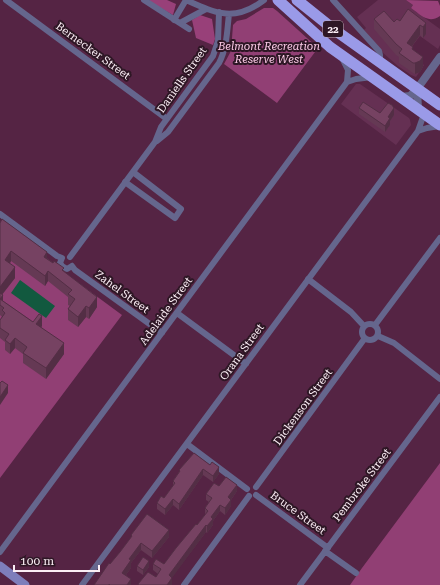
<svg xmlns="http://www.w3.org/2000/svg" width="440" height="585" font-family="'Roboto Serif',serif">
<rect width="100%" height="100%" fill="#552444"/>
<path fill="#653053" d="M378 0H406L413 5 411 8 440 29V45L438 49 420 36 407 53 424 65 416 77 411 75 398 66 382 52 364 30 366 28 357 17Z
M356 84H360L409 118 410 120 411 125 396 145 341 104Z"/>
<path fill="#913f74" d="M264 8H273L277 11 318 48 277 103 224 64 231 51 233 25 237 21 246 19Z
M0 225 122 315 0 478Z
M440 463V585H350L362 568Z"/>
<path fill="#984079" d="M150 0H167L176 4 173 15 150 2Z
M406 0 438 1 440 6V16C428 24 421 15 411 8L413 5Z
M200 15 212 19 215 39 213 45 196 38 192 20Z"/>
<path fill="#12593f" d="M20 280 55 306 46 318 11 293Z"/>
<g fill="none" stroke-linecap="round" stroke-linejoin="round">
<path stroke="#65668d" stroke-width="6" d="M6 0 167 119
M144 0 189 29
M186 0C217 14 235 22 264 0
M333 0 379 51 380 55V62
M174 20 186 0
M180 23 206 9
M347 82 356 79 372 77
M418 131 427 128 440 126
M157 141 168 132 219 63C227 48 227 31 229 14
M125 182 175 218 181 209 133 172
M0 214 57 256 62 258
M70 257 155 142 161 127 213 56 218 41 219 12
M62 258 60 263 62 266 67 269 72 266
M72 266 75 270 162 333
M308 279 351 312 364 326
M177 313 246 364
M362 332a8 8 0 1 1 16 0a8 8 0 1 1-16 0Z
M375 325 440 238
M378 336 394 343 440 379
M187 444 247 489
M256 487 365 338
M256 495 328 548
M325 551 356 573
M0 552 347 82 348 70 341 56
M82 585 418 131 424 114
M184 585 249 496
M300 585 440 397"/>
<path stroke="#65668d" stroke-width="8" d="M417 89 418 109
M401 97 410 96 417 89 440 57"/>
<path stroke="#7e7ebb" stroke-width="9" d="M0 566 25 585"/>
<path stroke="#9a9ae8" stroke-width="11" d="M278 0 330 47 440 125
M297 0 332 28 440 105"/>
</g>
<path fill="#653954" d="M374 19 394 22 400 21 426 23V34L423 38 420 35 412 46 413 50 423 67 420 72 415 74 413 73 399 63V57L396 55 374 29Z
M359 108 380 113 394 115 390 121V125L385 132 359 114Z
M0 223 64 271 97 307 89 319 86 317 78 327 68 320V309L70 306 68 305V297L48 281 45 286 11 261 10 264 15 278 2 295 3 301 33 322 42 326 41 327 64 354 46 379 23 363V354L15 348 10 354 5 350V342L0 338V320L2 317 0 315Z
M194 453 219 474 213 482 203 475 179 510 173 505 165 515 157 509V503L164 498 173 486V481L179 472V470Z
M219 486 237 491 231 500V506L225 515 220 511 213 521V525L207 533 206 532 172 577V585H138V584L156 577 158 574 153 570V564H164L197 525 205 515V508L209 502 206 500V494Z
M131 535 169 537 152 558 141 550 131 563V568L126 575 131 585H94L120 552 131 538Z
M137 566 149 567 143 575 137 571Z"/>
<path fill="#532e45" d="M426 23V34L423 38V27Z
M420 25V35L407 53V43Z
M423 57V67L420 72 415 74V63Z
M394 108V115L390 121V125L385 132V126L388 117Z
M11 251V261L5 270V260Z
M47 252V263L44 257Z
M15 267V278L0 297V287Z
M48 271V281L45 286V276Z
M3 295V306L0 299Z
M97 297V307L89 319V308Z
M86 306V317L78 327V317Z
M42 316V326L36 334V324Z
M15 338V348L10 354V344Z
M64 343V354L46 379V368Z
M8 385V393L0 405V397Z
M219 467V474L213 482V476Z
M203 469V475L179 510V504Z
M237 485V491L228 504V497Z
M173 499V505L165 515V509Z
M231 500V506L225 515V508Z
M220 505V511L213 521V525L207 533V526L211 517Z
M206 525V532L169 582V575Z
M169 530V537L152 558V551Z
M141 543V550L131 563V568L122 580V573L129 559Z
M149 561V567L143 575V570Z
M172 578V585H167Z
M131 579V585H127Z"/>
<path fill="#764262" stroke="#532e45" d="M408 9 426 23 423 27 420 25 407 43 413 47 412 49 423 57 420 61 415 63H413L399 53 402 49 396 44 374 19 384 11 394 22 397 19 400 21Z
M363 102 380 113 388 103 392 105 394 108 388 117 390 118 385 126 359 108Z
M2 219 47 252 44 257 53 263 54 261 64 268 62 270 97 297 89 308 86 306 78 317 68 309 75 299 68 294 72 290 48 271 45 276 11 251 5 260 15 267 0 287V223Z
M0 293 3 295 0 299 33 322 39 314 42 316 36 324 64 343 46 368 23 353 27 347 15 338 10 344 5 340 9 334 0 328V320L5 313 2 310 4 308 0 305Z
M2 381 8 385 0 397V383Z
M194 453 210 465 212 462 219 467 213 476 203 469 179 504 173 499 165 509 157 503 161 496 164 498 175 483 173 481 180 471 179 470Z
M226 477 237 485 228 497 231 500 225 508 220 505 211 517 213 519 207 526 206 525 169 575 172 578 167 585H139L138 584 148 572 156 577 161 569 153 564 156 559 164 564 176 548 196 524 197 525 208 511 205 508 212 498 206 494 214 483 219 486Z
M147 514 169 530 152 551 141 543 129 559 131 560 122 573 131 579 127 585H110L109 584V585H94L109 563 110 564 120 552 132 536 131 535Z
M143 557 149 561 143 570 137 566Z"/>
<g text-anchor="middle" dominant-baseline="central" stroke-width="4" stroke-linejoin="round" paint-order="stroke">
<rect fill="#2e1725" stroke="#beaeb7" stroke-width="1" x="323" y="21" width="20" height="16" rx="3"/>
<g font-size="10" font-weight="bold" fill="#fbeef5">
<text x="333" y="29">22</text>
</g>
<g font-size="11" font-style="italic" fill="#fbcae6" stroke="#2e1725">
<text x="269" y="46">Belmont Recreation<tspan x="269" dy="13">Reserve West</tspan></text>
</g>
<g font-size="11" fill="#fbeef5" stroke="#2e1725">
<text transform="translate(93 51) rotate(36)">Bernecker Street</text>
<text transform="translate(182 80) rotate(-55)">Daniells Street</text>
<text transform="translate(122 292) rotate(36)">Zahel Street</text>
<text transform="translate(166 311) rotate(-54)">Adelaide Street</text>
<text transform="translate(242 352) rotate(-54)">Orana Street</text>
<text transform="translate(303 407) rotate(-54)">Dickenson Street</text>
<text transform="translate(362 485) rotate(-53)">Pembroke Street</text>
<text transform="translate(298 513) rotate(36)">Bruce Street</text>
</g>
</g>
<path d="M14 565v6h85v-6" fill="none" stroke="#fbeef5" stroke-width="2"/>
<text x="20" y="565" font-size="12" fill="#fbeef5" stroke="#2e1725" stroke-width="3" paint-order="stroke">100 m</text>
</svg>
